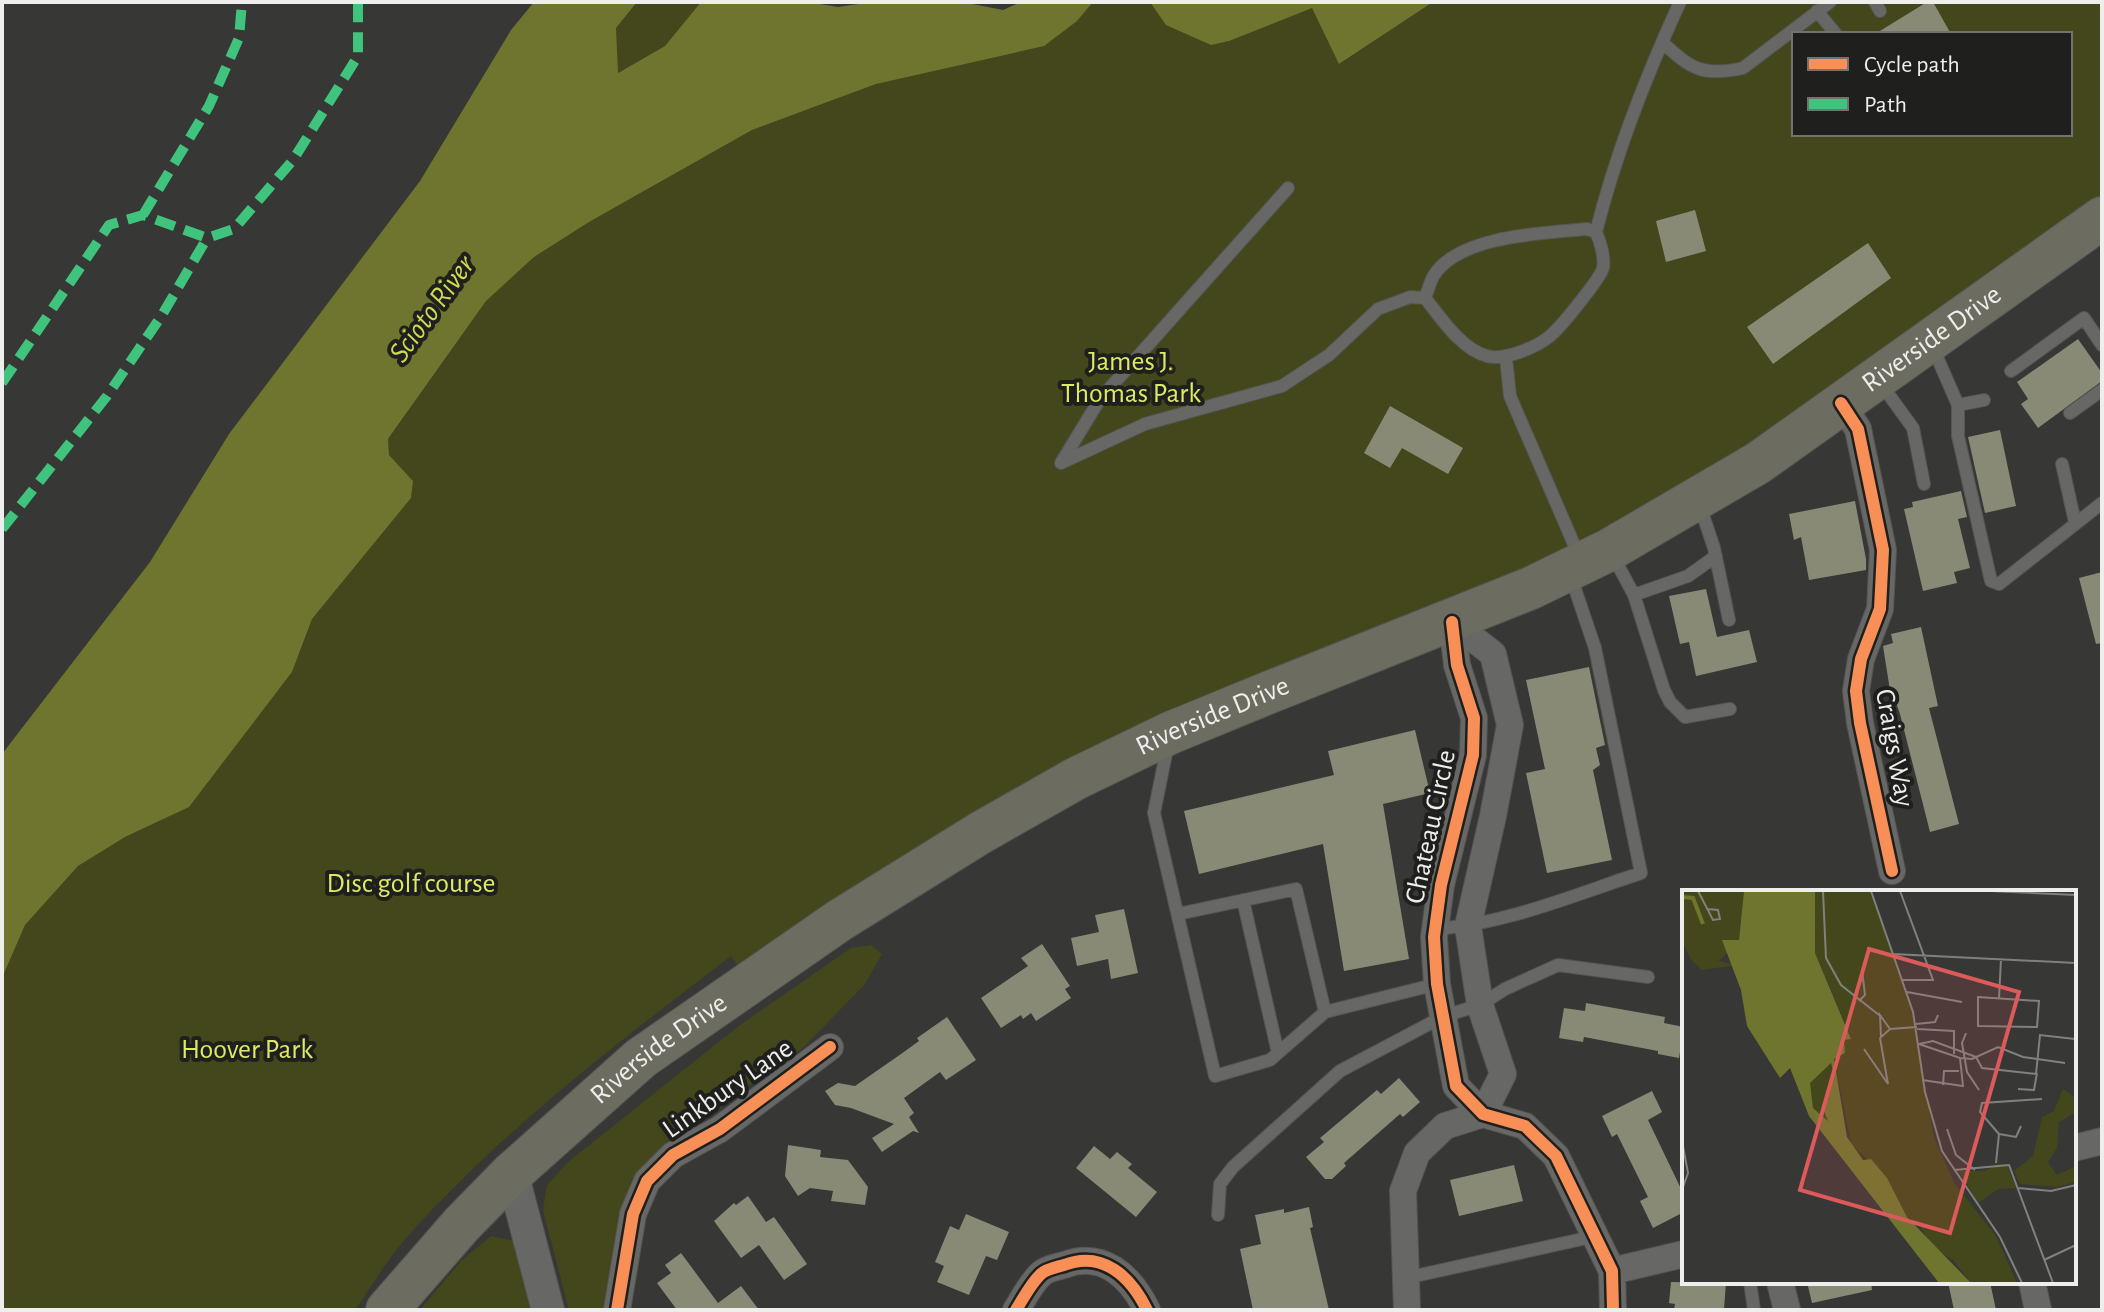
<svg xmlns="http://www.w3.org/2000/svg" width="2104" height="1312" font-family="'Alegreya Sans',sans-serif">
<rect width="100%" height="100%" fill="#373735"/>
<path fill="#44471b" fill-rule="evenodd" d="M637 2H701L665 46 617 73 616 28Z
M1093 2H1150L1211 45 1229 41 1312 7 1340 64 1433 2H2102V218L1758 463 1265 694 749 982 731 956C617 1043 504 1129 408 1236 388 1258 372 1286 355 1310H2V978L25 925 78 866 125 837 189 807 292 672 312 619 411 498 413 481 389 455 388 440 486 301 534 257 589 222 752 130 876 84 1077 21ZM1794 34H2070V134H1794Z
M871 945 882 954 865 984 804 1047 663 1145 632 1179 618 1218 607 1310H569L543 1210 547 1185 568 1162 740 1025 851 948Z
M491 1236 519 1242 533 1310H420L461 1261Z"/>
<path fill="#6f752e" d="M534 2H637L616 28 618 73 665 46 701 2H808L838 7 872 2H962L1003 10 1021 2H1093L1077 21 1044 46 876 84 752 130 589 222 534 257 486 301 388 439 389 455 413 481 411 498 312 619 292 672 189 807 125 837 78 866 25 925 2 978V754L150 562 229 434 420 181 511 30Z
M1150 2H1433L1339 64 1312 8 1229 41 1211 45 1166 25Z"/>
<path fill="#888a75" d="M1927 2H1933L1951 34H1875Z
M1695 210 1706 251 1666 262 1656 221Z
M1868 243 1891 278 1773 364 1747 327Z
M2078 339 2102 373V381L2038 428 2021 404 2028 399 2017 382Z
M1390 406 1463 448 1448 474 1402 448 1390 468 1364 453Z
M2000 430 2016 506 1985 513 1968 437Z
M1961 491 1967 517 1958 519 1970 568 1954 572 1957 583 1923 591 1904 509 1913 507 1912 502Z
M1855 501 1866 559V570L1809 580 1801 537 1794 540 1789 514Z
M2102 572V643L2096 644 2079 578Z
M1706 589 1717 637 1749 630 1757 662 1696 676 1689 642 1680 644 1669 596Z
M1921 627 1938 706 1929 708 1959 824 1930 832 1900 714 1896 703H1892L1883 646 1893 643 1891 634Z
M1589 667 1605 745 1596 748 1600 765 1593 770 1612 860 1547 873 1526 773 1545 769 1526 680Z
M1415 730 1430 793 1383 804 1409 959 1344 971 1323 844 1199 874 1184 811 1334 775 1328 751Z
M1124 909 1138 973 1111 979 1108 959 1077 966 1071 938 1099 932 1095 915Z
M1042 944 1070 986 1065 989 1071 998 1036 1021 1031 1013 1023 1019 1021 1015 1001 1028 981 998 1028 966 1021 958Z
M1586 1003 1665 1017 1664 1023 1684 1027 1679 1058 1658 1054V1051L1584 1037 1583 1042 1559 1038 1564 1008 1585 1011Z
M947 1017 976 1060 946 1080 940 1072 904 1098 914 1113 909 1117 919 1133 913 1131 882 1152 872 1138 894 1124 851 1108 835 1105 825 1091 838 1083 855 1086 901 1054 919 1041 917 1038Z
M1399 1078 1420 1102 1403 1117 1400 1114 1344 1163 1346 1166 1332 1179H1325L1306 1157 1324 1142 1320 1138 1377 1090 1381 1094Z
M1652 1091 1662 1112 1648 1120 1684 1195V1212L1653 1228 1640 1201 1648 1197 1617 1134 1612 1137 1602 1116Z
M788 1145 821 1150 820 1157 848 1160 868 1187 865 1205 831 1201 833 1191 810 1188 798 1196 785 1176Z
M1094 1146 1110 1159 1117 1152 1132 1164 1128 1168 1157 1192 1136 1217 1076 1168Z
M1514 1165 1523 1201 1459 1216 1450 1180Z
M748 1196 766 1222 774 1217 807 1264 784 1280 759 1245 741 1258 714 1221 734 1203 736 1205Z
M1309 1207 1313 1227 1310 1228 1329 1310H1253L1240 1249 1261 1244 1255 1215 1284 1209V1213Z
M966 1214 1009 1232 997 1260 986 1256 969 1295 937 1282 944 1266 935 1262 950 1226 959 1230Z
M681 1253 718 1303 741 1286 759 1310H677L657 1283 671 1273 665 1265Z
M1671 1282 1726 1283 1724 1309 1674 1310 1675 1304 1669 1303Z
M1807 1282H1871L1872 1290 1812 1303Z
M1948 1282H1990L1996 1310H1954Z"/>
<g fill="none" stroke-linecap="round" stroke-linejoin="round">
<g stroke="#545553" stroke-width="14">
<path id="service" d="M1875 2 1880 11
M1817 11 1835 33
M1662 42C1691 69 1703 77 1743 68L1830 2
M1288 188 1100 399 1061 463 1145 424 1282 386 1329 355 1378 309 1410 297 1425 298C1441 318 1461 349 1487 356 1504 361 1537 347 1550 336 1560 328 1600 279 1603 268 1605 257 1600 241 1596 232L1587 229C1546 233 1460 235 1434 275 1430 281 1428 291 1425 298
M1596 232C1616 152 1646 76 1680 2
M1933 348 1958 405V436L1991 581 1999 584 2102 503
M1506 358 1510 396 1579 556
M2011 371 2084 318 2102 345
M1881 384 1913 428 1924 484
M1958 405 1984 400
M2070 413 2102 390
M2062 464 2075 522
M1699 503 1714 548 1729 620
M1613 556 1634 595 1664 690 1670 702 1685 717 1730 709
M1634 595 1688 576 1716 556
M1168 744 1154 813 1215 1076 1270 1060 1325 1012 1437 984
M1243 900 1278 1053
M1178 914 1296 889 1325 1012
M1435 929C1506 924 1574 895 1641 873L1595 648 1571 577
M1218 1215 1220 1184 1233 1167 1340 1071 1444 1016 1480 1005 1505 989 1558 965 1648 977
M1406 1278 1596 1236
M1750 1282 1754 1310"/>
</g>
<g stroke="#545553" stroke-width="28">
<path id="minor" d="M1841 403 1858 429 1883 550 1880 609 1861 659 1856 691 1860 723 1892 871
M1452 622 1457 665 1474 718 1473 755 1441 885 1434 937 1437 984 1456 1086 1483 1114 1525 1126 1556 1156 1612 1271 1613 1310
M1452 622 1493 654 1510 725 1493 816 1468 926 1480 1005 1503 1074 1483 1114
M2074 1148 2102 1141
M1612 1271 1684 1254
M1780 1282 1787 1310
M2032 1282 2038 1310
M617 1310 633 1214 647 1181 673 1155 720 1129 830 1047
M1016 1310C1023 1299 1031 1283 1041 1274 1046 1269 1057 1267 1064 1265 1103 1250 1131 1277 1147 1310
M1407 1310 1403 1191 1417 1153 1445 1126 1483 1114"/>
</g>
<g stroke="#545553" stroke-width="34">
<path id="tertiary" d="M512 1173 548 1310"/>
</g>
<g stroke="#545553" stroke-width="44">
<g id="primary">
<path id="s1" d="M387 1310 462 1224 512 1173 641 1058 840 920 980 833 1075 779 1170 733 1265 694 1531 588 1609 550 1758 463 2102 218"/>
</g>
</g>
<use href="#service" stroke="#676765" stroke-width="12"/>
<use href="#minor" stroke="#676765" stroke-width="26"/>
<use href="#tertiary" stroke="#676765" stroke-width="32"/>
<use href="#primary" stroke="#6c6c60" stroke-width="42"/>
<path stroke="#40c37c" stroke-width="10" stroke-dasharray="20 10" stroke-linecap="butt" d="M143 215 209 106 239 38 242 2
M2 383 109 225 143 215 207 238 234 229 293 160 358 56V2
M2 529 107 396 162 315 207 238"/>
<g stroke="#1f1f1d" stroke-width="17">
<path id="cycleway" d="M1841 403 1858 429 1883 550 1880 609 1861 659 1856 691 1860 723 1892 871
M1452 622 1457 665 1474 718 1473 755 1441 885 1434 937 1437 984 1456 1086 1483 1114 1525 1126 1556 1156 1612 1271 1613 1310
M617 1310 633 1214 647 1181 673 1155 720 1129 830 1047
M1016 1310C1023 1299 1031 1283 1041 1274 1046 1269 1057 1267 1064 1265 1103 1250 1131 1277 1147 1310"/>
</g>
<use href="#cycleway" stroke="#f78f57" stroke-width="12"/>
</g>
<g text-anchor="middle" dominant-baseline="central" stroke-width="8" stroke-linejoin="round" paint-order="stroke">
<g font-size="28" fill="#eeefec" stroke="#1f1f1d">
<text stroke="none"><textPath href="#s1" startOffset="1842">Riverside Drive</textPath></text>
<text stroke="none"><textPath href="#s1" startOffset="1026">Riverside Drive</textPath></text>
<text transform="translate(1894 748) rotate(80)">Craigs Way</text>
<text transform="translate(1431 827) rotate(-78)">Chateau Circle</text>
<text stroke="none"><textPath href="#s1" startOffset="378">Riverside Drive</textPath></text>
<text transform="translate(728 1089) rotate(-35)">Linkbury Lane</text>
</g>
<g font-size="28" fill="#dfea64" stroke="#1f1f1d">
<text x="1131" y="362">James J.<tspan x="1131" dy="32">Thomas Park</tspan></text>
<text x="411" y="884">Disc golf course</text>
<text x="247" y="1050">Hoover Park</text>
</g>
<g font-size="30" font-style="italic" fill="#cfd951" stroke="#1f1f1d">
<text transform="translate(432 309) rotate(-54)">Scioto River</text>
</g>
</g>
<g transform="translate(1682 890)">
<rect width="394" height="394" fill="#373735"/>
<path d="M0 1H62L57 50 51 54 43 49 45 63 37 71 55 75 20 80 10 71 0 51ZM133 1H189L229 114 252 248 273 294 314 346 335 393H289L271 370 251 358 237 335 225 327 205 289 169 254 152 169 162 150 169 148 133 63ZM149 173 152 185 140 216 147 232 131 218 127 203V192ZM381 199 394 208V222L377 232 375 258 366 272 375 285 394 276V292L375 297 338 294 332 281 351 266 360 227 372 221ZM315 274 325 275 334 298 316 299 296 313 277 281H302Z" fill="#44471b"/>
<path d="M62 1H133V63L169 149 162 150 163 163 152 169 165 247 181 270 189 269 205 288 225 327 289 393H257L127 226 108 178 98 188 65 136 59 100 40 50H57ZM149 173 152 185 140 216 146 231 131 218 128 193Z" fill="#6f752e" fill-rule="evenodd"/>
<path fill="none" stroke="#6f752e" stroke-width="4" d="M0 7 11 8 21 34"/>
<path fill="none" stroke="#80817e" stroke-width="2" d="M16 1 31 30 38 29 36 20 25 19M141 1 144 68 159 95 197 125M189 1 231 122 243 202 260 261 318 347 340 393M218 1 251 90H220M309 1 394 5M211 64 394 73M225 102 280 112M296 107 357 111 355 137 296 136ZM317 108 319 69M177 111 183 105 180 80M234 134 253 132 256 125M208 139 235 137M235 139 272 141V164M284 143 280 153 285 182 297 200M237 154 278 168 290 169 316 157 341 167 383 173M237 154 251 151 294 167M182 159 206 194 198 148 208 139 198 125 199 147M294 167 300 178 354 184 358 145 393 149M240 190 281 196 278 168M261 195 262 181H277M336 199 352 200 355 183M265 239 274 265 293 280M317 244 298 222 300 213 360 209M317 244 334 247 339 236M0 251 6 283 0 300M314 273 317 244M272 280 327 275 371 393M336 298 369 301 394 295M362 370 394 355"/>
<path fill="#dc5a59" fill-opacity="0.15" stroke="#dc5a59" stroke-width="4" d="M187 59 337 102 268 343 118 300Z"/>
<rect width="394" height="394" fill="none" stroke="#eeefec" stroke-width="4"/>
</g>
<rect width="2104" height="1312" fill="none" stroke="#eeefec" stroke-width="8"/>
<rect x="1792" y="32" width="280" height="104" fill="#1f1f1d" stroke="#727270" stroke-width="2"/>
<rect x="1808" y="58" width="40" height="12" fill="#f78f57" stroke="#727270" stroke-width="2"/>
<text x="1864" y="72" font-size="24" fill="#eeefec">Cycle path</text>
<rect x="1808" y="98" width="40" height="12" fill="#40c37c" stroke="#727270" stroke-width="2"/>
<text x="1864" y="112" font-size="24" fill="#eeefec">Path</text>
</svg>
